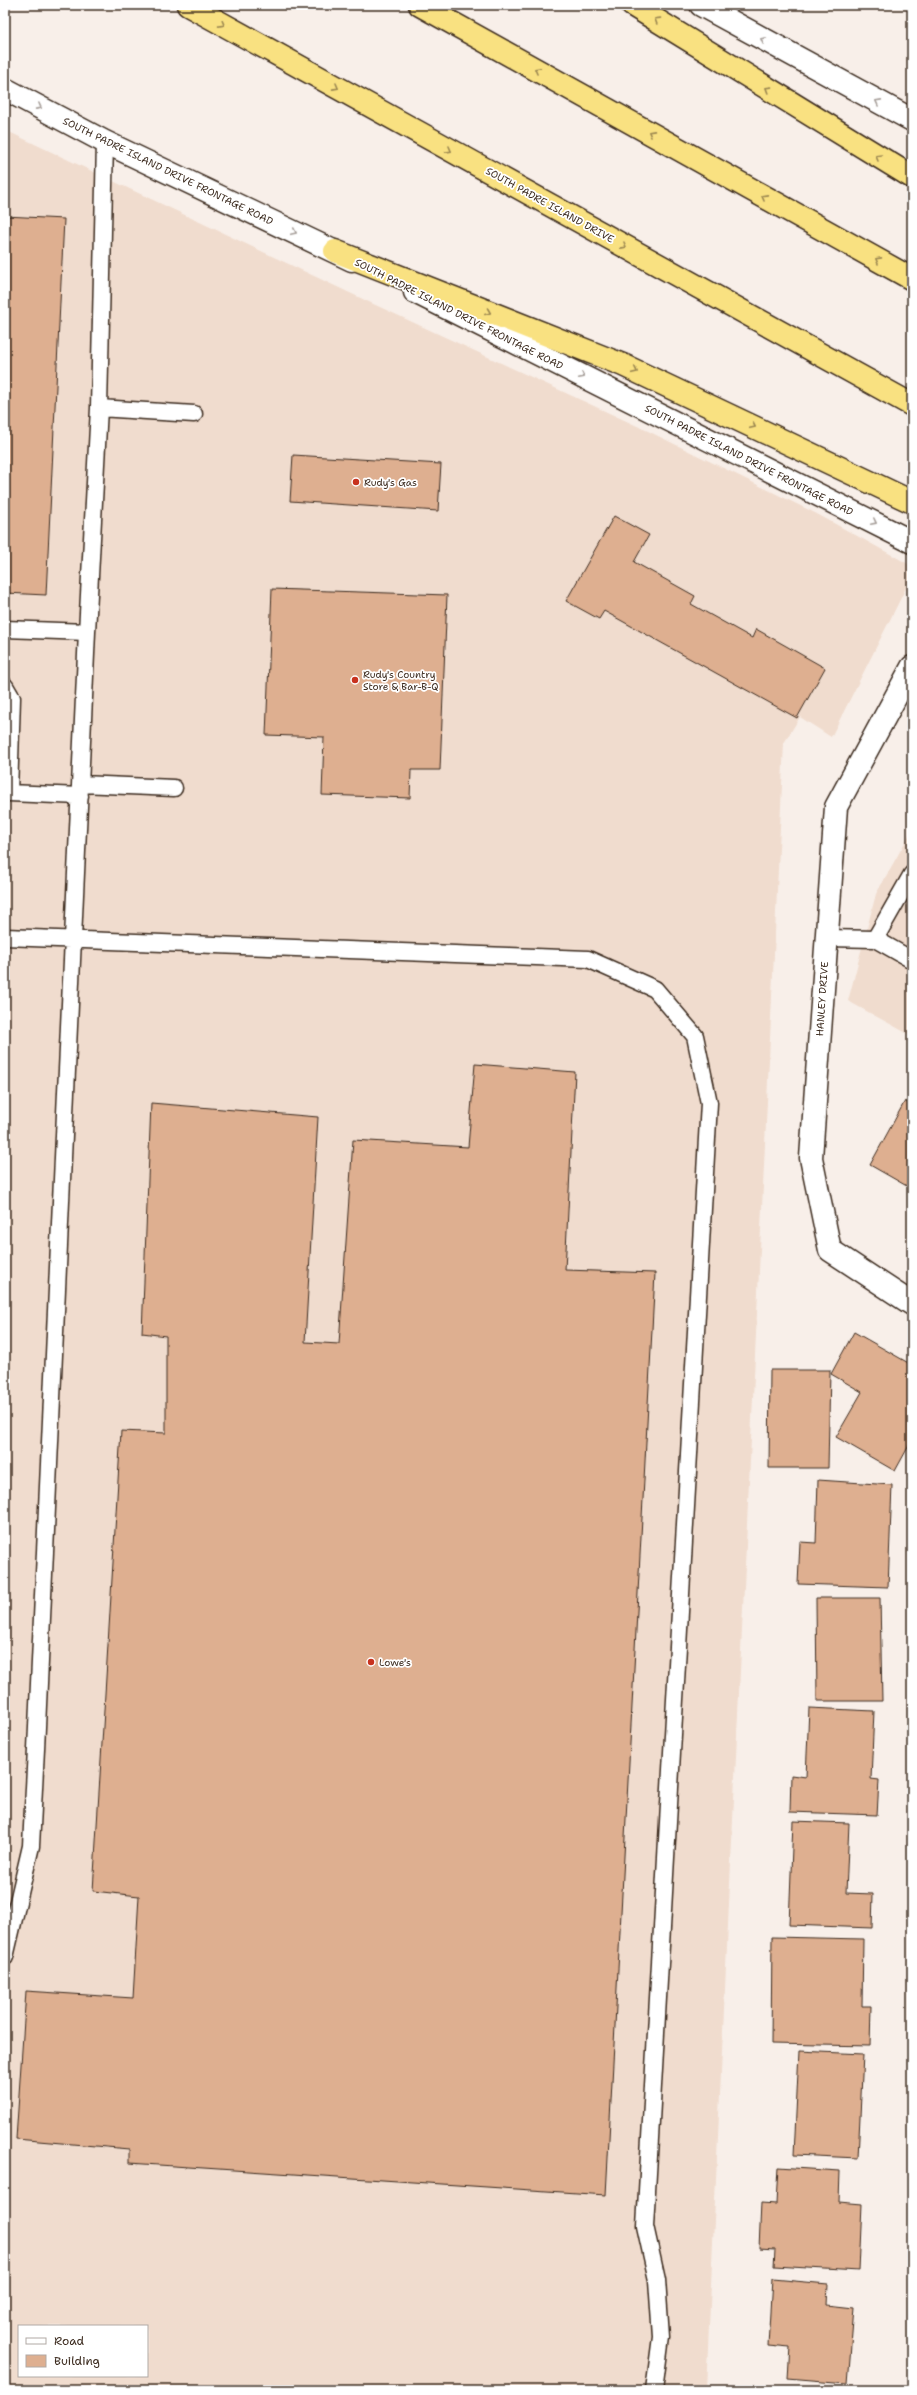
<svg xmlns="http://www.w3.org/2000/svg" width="917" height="2395" font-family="'Shantell Sans',sans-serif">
<rect width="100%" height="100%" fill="#f8efe9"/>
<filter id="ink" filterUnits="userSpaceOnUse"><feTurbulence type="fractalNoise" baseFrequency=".025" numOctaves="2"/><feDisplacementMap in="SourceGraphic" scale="8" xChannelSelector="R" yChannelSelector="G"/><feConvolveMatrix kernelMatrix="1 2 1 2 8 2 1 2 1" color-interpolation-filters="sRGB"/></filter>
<g filter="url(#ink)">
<path fill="#f0dcce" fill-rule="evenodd" d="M5 130 369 302 648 431 817 514 912 566V576L831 737 800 717 784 743 706 2390H5ZM19 2326H147V2376H19Z
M912 830V1036L848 1001 876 894Z"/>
<path fill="#deaf90" stroke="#3b2a1e" d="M5 216 64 219 46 595 5 593Z
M293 455 441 464 438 511 290 501Z
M614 516 649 535 634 562 695 596 691 604 752 638 756 629 825 668 797 718 604 611 599 619 566 601Z
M272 589 447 595 440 770H411L410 798 322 795 324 737 266 735Z
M475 1064 575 1072 565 1270 655 1273 606 2195 129 2163V2149L16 2139 26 1991 133 1998 139 1896 93 1891 121 1431 166 1433V1336L142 1333 151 1103 318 1117 305 1342 339 1344 353 1140 468 1147Z
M905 1101 912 1106V1189L870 1165Z
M854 1332 912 1365V1440L895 1471 836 1437 862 1392 831 1374Z
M770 1370H830L828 1468H769Z
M818 1480 892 1485 888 1587 798 1584 800 1542 816 1543Z
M816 1598H880L882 1701H817Z
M809 1708 874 1711 871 1779 879 1780 877 1815 790 1812 791 1775 806 1777Z
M793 1821 849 1823 846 1893 873 1894 872 1928 789 1925Z
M772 1937 863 1939 862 2006H871L870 2046 771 2044Z
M799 2051 863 2054 858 2158 794 2155Z
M778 2167 840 2171 839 2202 862 2204 859 2271 774 2266 775 2249 759 2248 761 2203 776 2204Z
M772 2279 828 2284 827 2305 854 2308 848 2383 788 2378 790 2348 768 2346Z"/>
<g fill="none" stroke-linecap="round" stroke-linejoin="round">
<g stroke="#3b2a1e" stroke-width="19">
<path id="lane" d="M99 408 194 414
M5 629 87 632
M5 686 12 698 9 793 80 796
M81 784 174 788
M5 937 588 959 655 989 695 1036 709 1103 645 2226 657 2280 661 2337 654 2390
M827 938 875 939 912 960
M875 939 912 874
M5 1957 31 1846 36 1749 87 632 99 408 105 142"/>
</g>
<g stroke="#3b2a1e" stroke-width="25">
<path id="street" d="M912 667 836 807 811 1158 830 1250 912 1304"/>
</g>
<g stroke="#3b2a1e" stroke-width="25">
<path id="secondary" d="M701 5 912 120
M5 89 105 142 352 260
M415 292 912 542"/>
</g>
<g stroke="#3b2a1e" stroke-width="25">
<path id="highway" d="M188 5 912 405
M420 5 912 279
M632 5 912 177
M335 251 623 365 912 502"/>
</g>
<use href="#lane" stroke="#fff" stroke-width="16"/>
<use href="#street" stroke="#fff" stroke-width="22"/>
<use href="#secondary" stroke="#fff" stroke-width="22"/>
<use href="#highway" stroke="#f9e181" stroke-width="22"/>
</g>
<defs><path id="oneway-chevron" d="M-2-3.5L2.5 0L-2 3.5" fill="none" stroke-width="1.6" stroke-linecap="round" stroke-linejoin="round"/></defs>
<g stroke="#9a8650">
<use href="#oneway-chevron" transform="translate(657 20) rotate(-148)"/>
<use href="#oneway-chevron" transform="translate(222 24) rotate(29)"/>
<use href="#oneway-chevron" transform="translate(537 70) rotate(-151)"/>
<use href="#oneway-chevron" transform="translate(336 87) rotate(29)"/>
<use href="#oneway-chevron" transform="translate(768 89) rotate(-148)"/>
<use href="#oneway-chevron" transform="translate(651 133) rotate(-151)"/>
<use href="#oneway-chevron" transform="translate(449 150) rotate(29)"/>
<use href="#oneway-chevron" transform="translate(878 157) rotate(-150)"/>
<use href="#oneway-chevron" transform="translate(764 197) rotate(-151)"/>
<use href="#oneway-chevron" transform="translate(624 246) rotate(29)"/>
<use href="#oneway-chevron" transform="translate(878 260) rotate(-151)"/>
<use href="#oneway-chevron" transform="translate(488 312) rotate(22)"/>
<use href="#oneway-chevron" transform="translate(635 371) rotate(25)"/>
<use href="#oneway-chevron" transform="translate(753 426) rotate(25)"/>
</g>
<g stroke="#a79f9a">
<use href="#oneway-chevron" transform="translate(763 40) rotate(-151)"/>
<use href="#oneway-chevron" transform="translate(878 102) rotate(-152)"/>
<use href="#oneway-chevron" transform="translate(39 107) rotate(28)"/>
<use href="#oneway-chevron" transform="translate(294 232) rotate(25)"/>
<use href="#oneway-chevron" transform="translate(582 376) rotate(27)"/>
<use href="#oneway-chevron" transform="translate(874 522) rotate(27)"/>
</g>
</g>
<g fill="#c8321e" stroke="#fff" stroke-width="1.5">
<circle cx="356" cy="482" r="4"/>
<circle cx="355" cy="680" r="4"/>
<circle cx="371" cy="1662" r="4"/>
</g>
<g text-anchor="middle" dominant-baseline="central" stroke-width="3.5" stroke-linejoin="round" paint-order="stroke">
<g font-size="10" fill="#3b2a1e" stroke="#fff">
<text transform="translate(168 171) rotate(26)">SOUTH PADRE ISLAND DRIVE FRONTAGE ROAD</text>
<text transform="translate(550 205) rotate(29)">SOUTH PADRE ISLAND DRIVE</text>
<text transform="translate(459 314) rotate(27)">SOUTH PADRE ISLAND DRIVE FRONTAGE ROAD</text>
<text transform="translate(749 460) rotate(27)">SOUTH PADRE ISLAND DRIVE FRONTAGE ROAD</text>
<text transform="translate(822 999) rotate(-86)">HANLEY DRIVE</text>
</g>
<g font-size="10" fill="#3b2a1e" stroke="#fff" text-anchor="start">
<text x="364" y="482">Rudy's Gas</text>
<text x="363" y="674">Rudy's Country<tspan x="363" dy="12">Store &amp; Bar-B-Q</tspan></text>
<text x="379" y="1662">Lowe's</text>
</g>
</g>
<rect width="917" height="2395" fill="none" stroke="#fff" stroke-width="20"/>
<rect x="10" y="10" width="897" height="2375" fill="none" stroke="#3b2a1e" stroke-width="1.5" filter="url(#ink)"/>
<rect x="18" y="2325" width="130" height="52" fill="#ffffff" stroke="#b1aaa5"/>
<rect x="26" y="2338" width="20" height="6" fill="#ffffff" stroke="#b1aaa5"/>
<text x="54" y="2345" font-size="12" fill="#3b2a1e">Road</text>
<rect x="26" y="2355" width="20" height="12" fill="#deaf90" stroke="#b1aaa5"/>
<text x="54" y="2365" font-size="12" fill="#3b2a1e">Building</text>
</svg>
